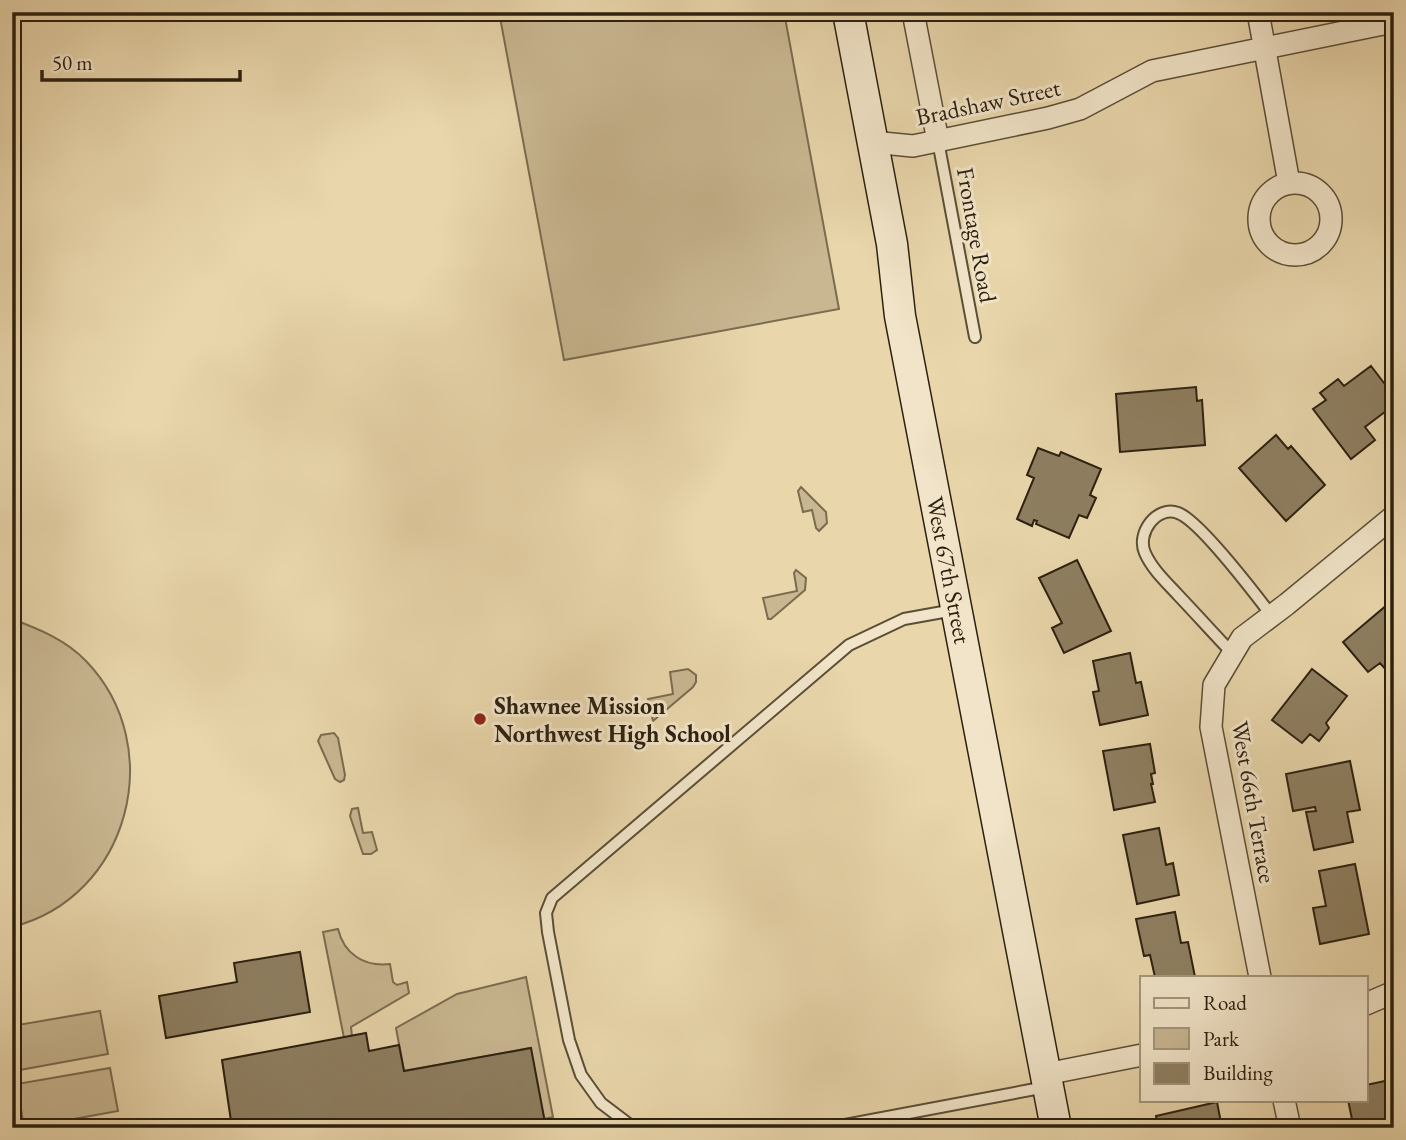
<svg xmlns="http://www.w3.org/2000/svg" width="1406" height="1140" font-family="'EB Garamond',serif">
<rect width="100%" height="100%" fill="#e9d6ab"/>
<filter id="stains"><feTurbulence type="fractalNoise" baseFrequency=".00286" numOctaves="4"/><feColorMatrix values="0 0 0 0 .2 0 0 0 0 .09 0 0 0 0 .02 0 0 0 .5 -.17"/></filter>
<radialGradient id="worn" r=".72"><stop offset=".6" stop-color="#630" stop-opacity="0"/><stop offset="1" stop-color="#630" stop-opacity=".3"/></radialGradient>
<path fill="#c9b791" stroke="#7a6c50" stroke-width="2" d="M499 12H784L839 309 564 360Z
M801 487 826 512 827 523 819 531 816 528 812 510 803 512 798 491Z
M796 570 806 578 805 590 771 619H768L763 598 797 591 794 573Z
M12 619C39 629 66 640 86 661 169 747 129 898 12 927Z
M688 669 696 675V682L693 687 653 721 648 699 673 694 670 672Z
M334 733 338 738 345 775 344 780 340 782 335 779 318 741 321 735Z
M358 808 363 833 372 832 377 850 371 854H363L350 816 352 809Z
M338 929C344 954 364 967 390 964L393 982 397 985 407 982 409 993 351 1027 352 1036 344 1038 323 932Z
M526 977 553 1117 544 1119 530 1048 404 1071 396 1028 457 994Z
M100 1011 108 1054 14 1071 12 1026Z
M110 1068 118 1111 24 1128 17 1084Z"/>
<path fill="#8e7f61" stroke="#2c2010" stroke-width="2" d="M1371 366 1394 396V405L1365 427 1375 440 1351 459 1313 409 1326 400 1320 393 1338 379 1344 386Z
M1196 387 1197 401 1202 400 1205 445 1120 452 1116 394Z
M1276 435 1288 449 1291 446 1325 485 1286 521 1239 468Z
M1038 448 1059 456 1061 452 1101 469 1090 495 1096 498 1087 518 1079 515 1069 538 1036 524 1037 521 1034 520 1032 526 1017 519 1034 478 1027 475Z
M1077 560 1111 631 1064 653 1052 628 1062 623 1039 578Z
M1394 599V666L1387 671 1380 663 1368 672 1343 642Z
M1130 653 1136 683 1141 682 1148 715 1100 725 1093 692 1099 691 1093 661Z
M1312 669 1347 696 1326 723 1329 728 1319 741 1310 734 1302 743 1272 720Z
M1150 744 1155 773 1151 774 1153 784H1151L1155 802 1114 810 1103 751Z
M1350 761 1360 810 1347 812 1353 842 1314 850 1306 812 1316 811 1315 807 1293 811 1286 774Z
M1159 828 1166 865 1173 863 1179 895 1137 904 1123 835Z
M1355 864 1369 934 1320 944 1313 908 1326 906 1319 871Z
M1175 912 1181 943 1188 942 1195 977H1155L1150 955 1144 956 1136 919Z
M300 952 310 1012 166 1038 159 996 237 982 234 963Z
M366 1033 369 1051 399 1045 404 1071 531 1048 546 1128H232L222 1060Z
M1394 1079V1128H1359L1358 1123 1353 1124 1348 1100H1366V1085Z
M1217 1102 1222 1128H1158L1156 1116Z"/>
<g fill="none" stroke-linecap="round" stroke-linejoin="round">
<g stroke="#5b4e37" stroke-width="14">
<path id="lane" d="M938 141 975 337
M1233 654C1214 634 1196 614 1178 595 1166 582 1152 569 1145 553 1136 533 1157 505 1178 513 1199 520 1256 595 1272 616
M634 1128 601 1103 581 1075 569 1040 548 932 546 913 552 898 849 645 904 619 954 610
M829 1128 1046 1087"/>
</g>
<g stroke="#5b4e37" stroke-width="24">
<path id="street" d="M913 12 938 141
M1258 12 1289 183
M872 142 913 146 1048 118 1080 109 1152 71 1383 24 1394 25
M1259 219a36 36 0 1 1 72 0a36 36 0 1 1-72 0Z
M1260 977 1211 727 1214 685 1242 638 1287 604 1394 516
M1366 1004 1394 992
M1046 1074 1142 1055
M1284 1100 1290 1128"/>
</g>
<g stroke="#2c2010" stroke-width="33">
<path id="secondary" d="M848 12 892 244 900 316 1056 1128"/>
</g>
<use href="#lane" stroke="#f1e4c8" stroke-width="10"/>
<use href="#street" stroke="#f1e4c8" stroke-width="21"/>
<use href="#secondary" stroke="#f1e4c8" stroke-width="30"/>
</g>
<circle fill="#8f2418" stroke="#f1e4c8" stroke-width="2.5" cx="480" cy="719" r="7"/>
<g text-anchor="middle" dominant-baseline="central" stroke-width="6" stroke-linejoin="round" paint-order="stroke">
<g font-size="24" fill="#2c2010" stroke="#f1e4c8">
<text transform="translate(988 102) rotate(-12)">Bradshaw Street</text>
<text transform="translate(977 235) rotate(80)">Frontage Road</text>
<text transform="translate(949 570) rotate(79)">West 67th Street</text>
<text transform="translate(1254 802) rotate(80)">West 66th Terrace</text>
</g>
<g font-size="24" font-weight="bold" fill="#2c2010" stroke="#f1e4c8" text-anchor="start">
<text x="494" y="705">Shawnee Mission<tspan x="494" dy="28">Northwest High School</tspan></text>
</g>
</g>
<rect width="1406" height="1140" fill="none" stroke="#e9d6ab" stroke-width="42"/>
<rect x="14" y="14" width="1378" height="1112" fill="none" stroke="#2c2010" stroke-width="3.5"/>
<rect x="21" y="21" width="1364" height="1098" fill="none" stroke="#2c2010" stroke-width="2"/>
<rect x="1140" y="976" width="228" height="126" fill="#f1e4c8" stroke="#a2967e" stroke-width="2"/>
<rect x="1154" y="998" width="35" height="10" fill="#f1e4c8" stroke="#a2967e" stroke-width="2"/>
<text x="1203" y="1010" font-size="21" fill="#2c2010">Road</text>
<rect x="1154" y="1028" width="35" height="21" fill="#c9b791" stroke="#a2967e" stroke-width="2"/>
<text x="1203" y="1046" font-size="21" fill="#2c2010">Park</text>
<rect x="1154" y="1063" width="35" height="21" fill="#8e7f61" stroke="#a2967e" stroke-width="2"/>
<text x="1203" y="1080" font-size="21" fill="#2c2010">Building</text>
<path d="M42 70v10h198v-10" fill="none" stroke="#2c2010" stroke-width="3.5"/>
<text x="52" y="70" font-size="21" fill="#2c2010" stroke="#f1e4c8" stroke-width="5" paint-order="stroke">50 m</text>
<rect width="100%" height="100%" filter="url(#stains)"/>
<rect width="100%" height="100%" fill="url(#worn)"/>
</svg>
